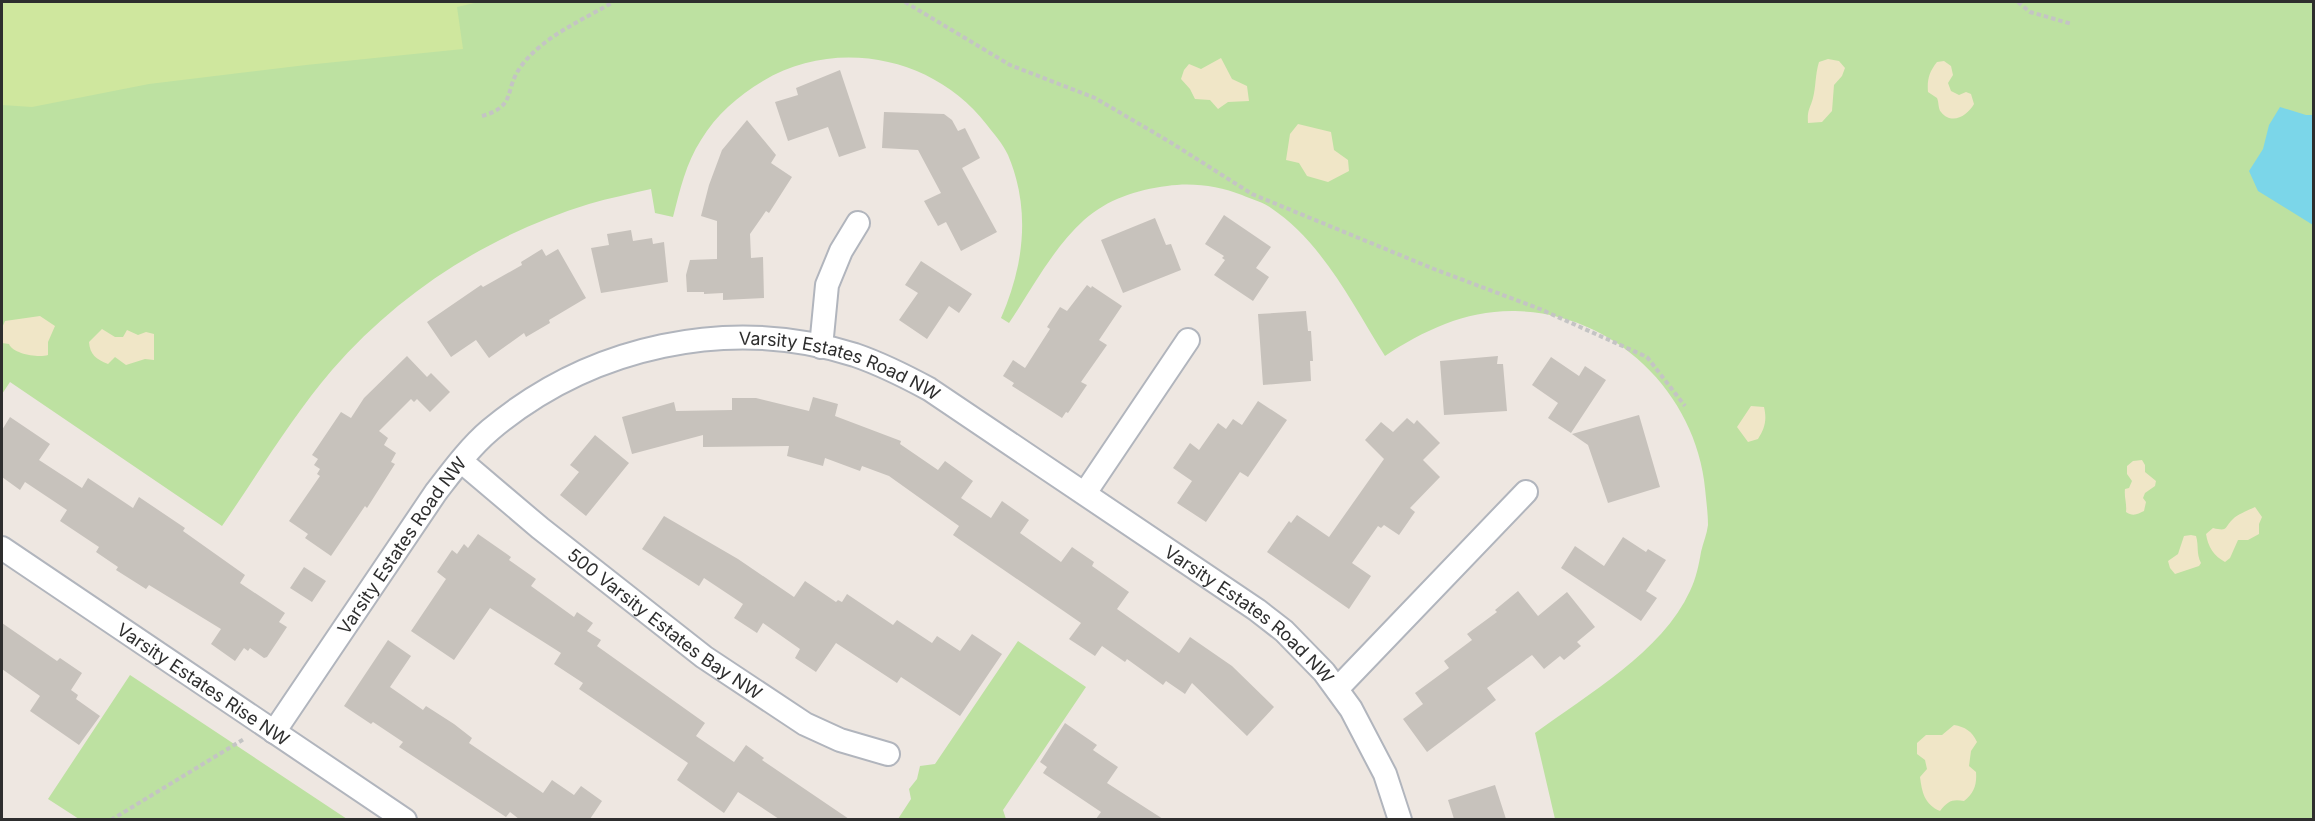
<svg xmlns="http://www.w3.org/2000/svg" width="2315" height="821" font-family="Inter,sans-serif">
<rect width="100%" height="100%" fill="#eee7e1"/>
<path fill="#bde1a1" d="M2 2H2313V819H1555L1535 733C1588 694 1662 652 1690 591 1696 579 1699 564 1701 552 1703 543 1707 534 1708 525 1708 517 1707 507 1706 498 1701 398 1618 313 1515 311 1467 310 1424 330 1385 356 1351 302 1322 241 1268 206 1260 201 1251 199 1242 195 1219 186 1192 182 1167 186 1136 190 1108 199 1084 220 1053 248 1032 289 1009 323L1001 318C1024 266 1031 209 1008 155 1003 144 994 134 987 125 935 57 837 37 763 81 738 96 716 115 701 140 686 163 680 190 673 217L655 213 651 189C630 194 609 198 589 204 489 235 401 291 332 370 291 418 258 474 222 526L10 382 2 394Z
M1018 641 1086 687 1003 810 1006 819H898L911 799 909 789 917 779 920 766 935 764Z
M130 675 347 819H79L48 799Z"/>
<path fill="#f0e6c7" d="M1221 58 1232 79 1247 86 1249 101 1228 102 1218 109 1210 100 1195 99 1190 89 1181 79 1184 70 1189 64 1201 69Z
M1828 59 1839 61 1845 68 1842 76 1834 85 1832 111 1822 122 1808 123C1807 110 1810 109 1813 98 1816 87 1815 75 1819 62Z
M1944 61 1951 66 1953 75 1948 83 1951 91 1959 95 1966 92 1971 94 1974 104C1968 115 1952 126 1941 112 1938 109 1939 102 1937 98L1928 92C1927 80 1929 72 1937 62Z
M1298 124 1331 132 1334 150 1348 160 1349 171 1328 182 1307 176 1299 163 1286 160 1290 134Z
M40 316 55 326 48 342V355C38 358 13 354 9 344L2 343V328L5 321Z
M102 329 115 337H123L127 330 138 335 146 332 154 334V360L145 359 126 365 115 357 108 364C96 359 90 355 89 342Z
M1751 406 1764 407C1767 420 1765 428 1758 439L1748 442 1737 427Z
M2142 460 2145 465V472L2156 481 2155 486 2145 493 2143 498 2146 502 2144 511C2138 514 2133 517 2126 512 2127 504 2124 497 2125 489L2129 488 2132 481 2127 474V466L2133 461Z
M2255 507 2262 517 2259 524V534L2248 540H2238L2230 558 2225 562C2214 556 2208 547 2206 534L2213 528C2229 532 2224 527 2233 519 2238 514 2249 510 2255 507Z
M2191 535 2196 536C2199 546 2196 553 2201 563L2199 566 2175 574 2170 568 2168 561 2178 554 2184 536Z
M1954 725C1965 727 1972 731 1977 742L1971 751 1969 766 1976 772C1977 785 1974 793 1964 801 1952 799 1948 801 1940 811 1924 804 1922 792 1920 777L1927 769 1925 760 1917 754V743L1926 735H1942Z"/>
<path fill="#cfe79e" d="M2 2H479L457 7 463 49 306 65 149 84 32 107 2 105Z"/>
<path fill="#7bd6e9" d="M2280 107 2306 115H2313V225L2258 191 2249 171 2263 149 2269 125Z"/>
<path fill="#c7c2bc" d="M840 70 866 148 839 157 828 127 788 141 775 102 798 95 796 88Z
M884 112 944 114 952 120 958 131 965 128 980 158 962 168 997 232 961 251 946 222 938 226 924 201 941 193 918 150 882 148Z
M747 120 776 155 771 163 792 177 769 213 766 211 750 234 751 258 763 257 764 298 723 300V293L704 294V292H687L686 275 690 260 717 259V221L701 216 709 185 722 150Z
M1224 215 1271 247 1256 268 1269 277 1253 301 1214 275 1225 260 1222 258 1224 256 1205 244Z
M1155 218 1166 245 1171 244 1181 270 1123 293 1101 240Z
M631 230 633 241 652 238 653 244 664 242 668 282 601 293 591 248 609 245 607 234Z
M542 249 546 256 558 249 586 298 549 320 550 323 526 337 524 333 489 358 476 340 451 357 427 322 481 285 483 287 522 265 521 262Z
M921 261 972 294 959 313 949 306 927 339 899 320 918 293 905 285Z
M1087 285 1091 288 1092 286 1122 306 1099 340 1107 345 1081 382 1087 385 1068 413 1066 412 1062 418 1012 386 1014 383 1003 376 1013 360 1025 368 1050 329 1047 327 1060 307 1067 311Z
M1306 311 1308 331H1311L1313 361H1310L1311 381 1263 385 1258 314Z
M407 356 427 377 431 373 450 392 430 412 417 399 414 402 411 399 379 431 388 438 384 445 396 453 391 462 395 464 367 508 365 506 331 556 305 538 308 534 289 521 320 476 317 474 320 469 314 465 318 459 312 455 341 412 351 418 364 398Z
M1498 356 1497 364H1503L1507 411 1444 415 1440 361Z
M1551 357 1579 376 1585 366 1606 380 1571 433 1548 418 1558 403 1532 385Z
M813 397 838 404 835 416 901 441 900 444 938 470 945 461 973 481 961 498 991 518 1002 501 1029 520 1020 533 1061 562 1072 547 1094 562 1092 566 1129 592 1117 609 1179 653 1190 637 1232 666 1274 707 1247 736 1192 683 1185 694 1166 681 1163 685 1127 659 1125 662 1102 646 1095 656 1069 639 1081 623 953 535 959 526 889 476 862 466 860 471 825 458 823 466 787 456 789 446 703 447V435L632 454 622 417 674 402 676 411 732 410V398H756L809 411Z
M1258 401 1287 420 1248 477 1240 472 1206 522 1177 503 1192 481 1173 468 1190 443 1199 450 1218 423 1226 429 1233 419 1242 425Z
M1639 415 1660 487 1608 503 1588 445 1572 434Z
M10 417 50 444 39 460 82 488 88 478 133 508 139 497 185 528 183 531 245 575 240 583 285 613 279 622 287 627 267 657 264 658 250 648 248 651 244 648 235 661 211 644 221 629 149 585 146 589 116 570 118 567 96 552 99 547 60 521 67 510 25 482 20 490 2 477V430Z
M1407 418 1414 424 1417 420 1440 443 1423 460 1440 477 1410 508 1415 512 1399 535 1384 525 1381 528 1378 526 1352 563 1371 576 1349 609 1267 552 1289 521 1291 523 1297 515 1329 537 1384 459 1365 440 1381 422 1393 432Z
M595 435 629 463 586 516 560 495 579 472 570 465Z
M664 516 738 559 794 597 805 581 836 602 838 600 842 602 847 594 893 625 897 620 932 643 937 636 960 651 972 634 1002 654 960 716 901 677 897 683 836 643 816 672 795 658 800 649 763 623 757 633 734 618 743 604 704 578 699 586 642 549Z
M478 534 511 557 509 560 536 579 531 586 574 617 577 612 593 623 587 631 601 640 597 646 705 723 696 736 734 762 746 745 764 758 762 760 849 819H779L738 792 724 813 677 780 688 763 579 689 583 683 554 664 561 653 490 608 454 660 411 631 446 579 437 572 452 550 457 554 464 544 468 548Z
M1623 537 1646 552 1648 549 1666 560 1646 591 1657 598 1641 621 1561 568 1575 546 1604 566Z
M304 567 326 581 312 602 290 588Z
M1518 591 1538 616 1567 592 1595 627 1577 642 1581 646 1564 660 1560 656 1544 669 1532 655 1487 688 1496 700 1427 752 1403 719 1423 704 1415 693 1449 668 1444 661 1472 640 1467 634 1497 612 1495 610Z
M2 623 57 661 60 658 82 673 71 690 78 695 76 699 100 716 79 745 30 711 40 696 2 669Z
M388 640 411 656 390 687 423 710 426 706 454 724 472 738 469 743 543 793 552 780 574 795 581 786 602 801 590 819H519L510 812 506 817 399 747 403 742 373 722 371 724 344 706Z
M1065 723 1097 745 1093 750 1118 767 1107 783 1163 819H1096L1101 812 1043 773 1047 767 1040 762Z
M1495 785 1506 819H1454L1448 800Z"/>
<g fill="none" stroke-linecap="round" stroke-linejoin="round">
<g stroke="#b1b5bd" stroke-width="26">
<g id="minor">
<path d="M821 347 827 285 841 251 858 223"/>
<path id="s1" d="M461 461 540 528 704 657 805 724 840 740 888 754"/>
<path d="M1085 493 1188 340"/>
<path id="s2" d="M2 548 405 820"/>
<path d="M1337 689 1526 492"/>
<path id="s3" d="M274 732 436 492C453 470 470 447 490 430 590 346 729 315 855 355 881 364 905 376 929 389L1257 610 1284 631 1324 672 1351 709 1385 774 1400 820"/>
</g>
</g>
<path stroke="#c4c4c4" stroke-width="4" stroke-dasharray="4.5 3" stroke-linecap="butt" d="M905 2 1010 65 1095 98 1170 142 1252 194 1434 269 1540 309 1647 357 1685 406
M2018 2 2030 12 2072 24
M482 116C518 106 503 89 522 65 544 36 583 20 613 2
M111 820 244 739"/>
<use href="#minor" stroke="#fff" stroke-width="22"/>
</g>
<g text-anchor="middle" dominant-baseline="central" stroke-width="4.5" stroke-linejoin="round" paint-order="stroke">
<g font-size="18" fill="#2e2e2e" stroke="#fff">
<text stroke="none"><textPath href="#s3" startOffset="748">Varsity Estates Road NW</textPath></text>
<text stroke="none"><textPath href="#s3" startOffset="226">Varsity Estates Road NW</textPath></text>
<text stroke="none"><textPath href="#s3" startOffset="1234">Varsity Estates Road NW</textPath></text>
<text stroke="none"><textPath href="#s1" startOffset="261">500 Varsity Estates Bay NW</textPath></text>
<text stroke="none"><textPath href="#s2" startOffset="243">Varsity Estates Rise NW</textPath></text>
</g>
</g>
<rect width="2315" height="821" fill="none" stroke="#2e2e2e" stroke-width="6"/>
</svg>
